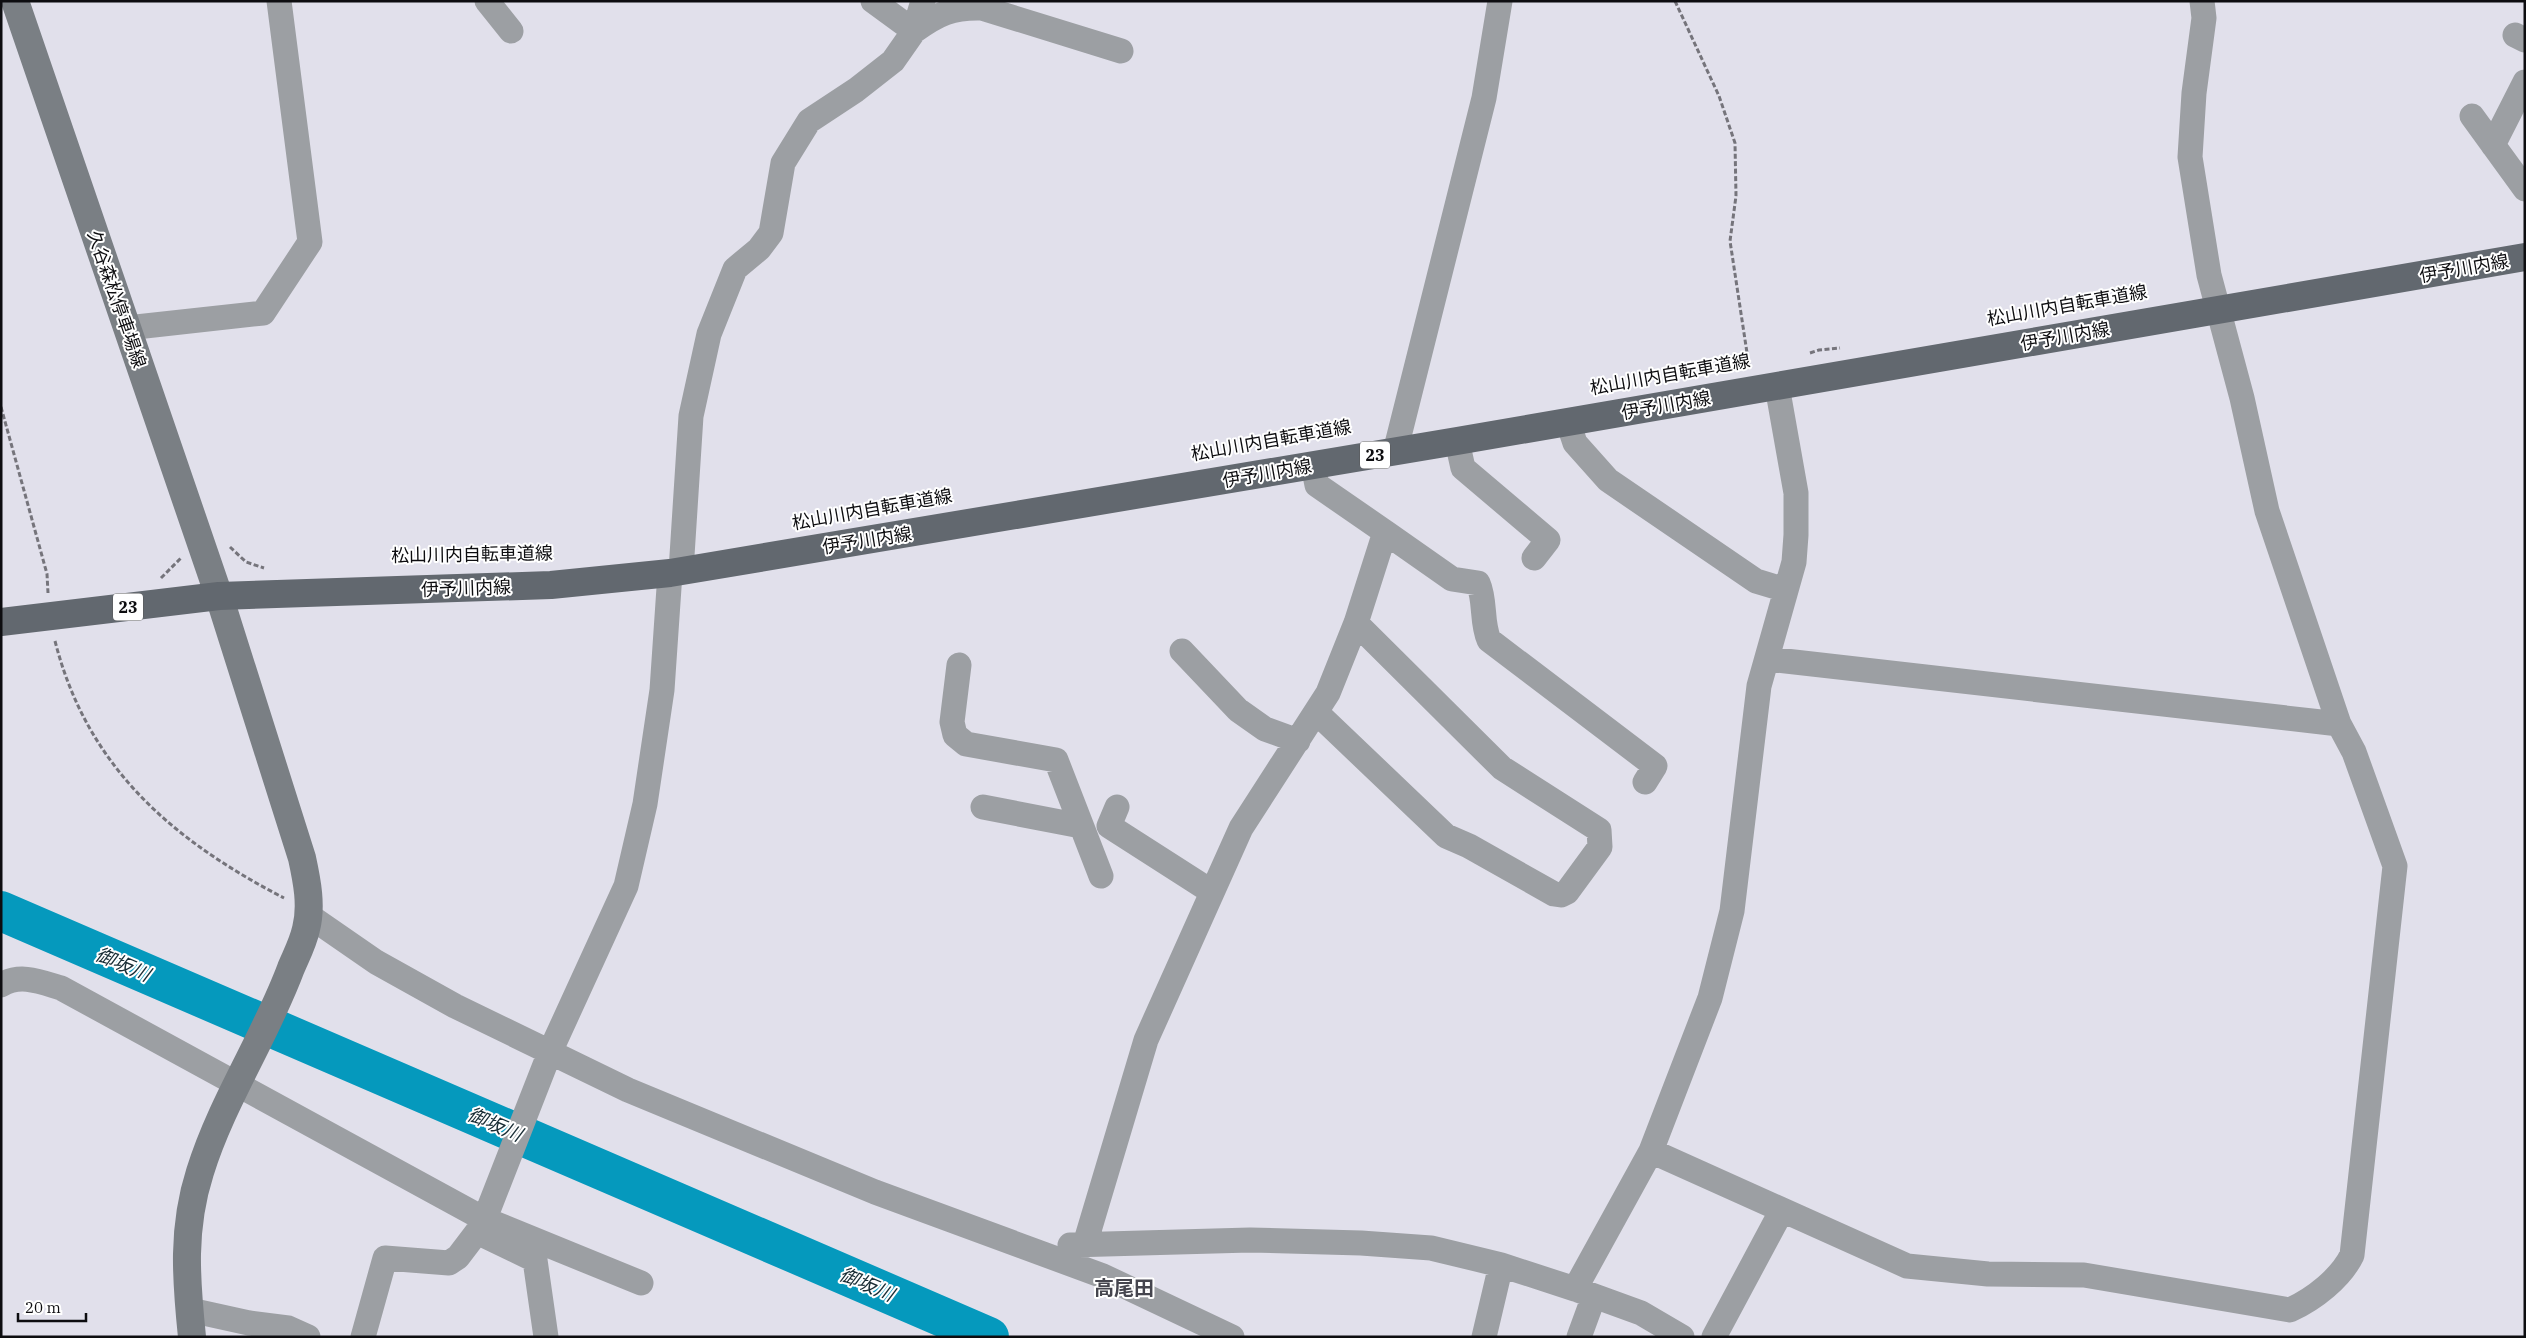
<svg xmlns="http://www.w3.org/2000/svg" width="2526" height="1338" font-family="'IBM Plex Serif','Noto Sans JP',serif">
<rect width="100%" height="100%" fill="#e1e0eb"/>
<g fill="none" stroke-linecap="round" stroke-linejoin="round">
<path stroke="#0599bd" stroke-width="40" d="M1 911 989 1337"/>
<path stroke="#75747b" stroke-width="3" stroke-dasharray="5 2.5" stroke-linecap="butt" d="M1675 1 1719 96 1735 143 1736 196 1730 241 1749 366
M1810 353 1819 350 1840 348
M1 407 47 574 48 593
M230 547 246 562 264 568
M161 578 181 558
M55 641C87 767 172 840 284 898"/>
<path stroke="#9c9fa3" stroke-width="25" d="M487 1 511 31
M873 1 914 31C938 14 952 7 982 8L1121 51
M2202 1 2204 18 2194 93 2190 157 2209 275 2242 398 2267 511 2339 724
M2515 35 2525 40
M2472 116 2525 189
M2493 145 2525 82
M127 328 263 313 310 242 279 1
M1568 422 1575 443 1608 480 1756 581 1786 590
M1457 441 1463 468 1548 540 1534 558
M1395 452 1484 98 1500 1
M1385 532 1452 579 1478 583C1486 601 1481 622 1489 640L1655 766 1645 782
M681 571 691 416 709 334 735 269 759 249 771 233 783 163 809 121 856 90 893 61 914 31 923 1
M1182 651 1238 710 1265 729 1298 741
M959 665 952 722 955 735 966 744 1056 760 1101 876
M1316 712 1446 836 1469 846 1554 894 1561 895 1567 892 1600 847 1599 830 1502 768 1356 623
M983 807 1081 826
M1117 807 1109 826 1212 892
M308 915 376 962 455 1006 628 1090 875 1192 1103 1276 1232 1337
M1 985C20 973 41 982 61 988L484 1219 641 1283
M1651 1151 1907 1266 1988 1274 2084 1275 2290 1310C2314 1299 2341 1278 2352 1255L2395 866 2354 752 2339 724 1768 659
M1085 1244 1146 1040 1241 828 1328 693 1356 623 1385 532 1317 485 1313 465
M1070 1245 1250 1240 1361 1243 1431 1248 1501 1265 1575 1289 1641 1313 1682 1337
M1575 1289 1651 1151 1710 998 1732 911 1759 686 1794 562 1796 535V493L1777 386
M190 1310 249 1323 288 1328 308 1337
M363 1337 385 1258 449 1263 458 1257 477 1232
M546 1337 535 1260 477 1232 489 1208 550 1052 626 886 645 804 662 690 670 573
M1484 1337 1501 1265
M1579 1337 1594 1296
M1714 1337 1782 1210"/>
<path stroke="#7a7f84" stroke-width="28" d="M15 1 219 596 302 858C307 881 312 906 306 929 303 943 296 956 291 968 265 1038 222 1101 200 1172 182 1228 186 1279 192 1337"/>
<path stroke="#62686f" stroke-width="28" d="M1 622 219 596 551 585 670 573 1457 441 2525 257"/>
</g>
<g text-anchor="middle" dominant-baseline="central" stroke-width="4" stroke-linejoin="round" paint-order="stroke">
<g fill="#fff" stroke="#565658" stroke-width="1">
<rect x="1360" y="441.5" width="30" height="27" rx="4"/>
<rect x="113" y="593.5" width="30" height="27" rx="4"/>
</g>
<g font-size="16" font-weight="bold" fill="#0d0d10">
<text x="1375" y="455">23</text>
<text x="128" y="607">23</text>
</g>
<g font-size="18" fill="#0d0d10" stroke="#fff">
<text transform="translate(2464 268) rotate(-10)">伊予川内線</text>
<text transform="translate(117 299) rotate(71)">久谷森松停車場線</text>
<text transform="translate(2067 305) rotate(-10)">松山川内自転車道線</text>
<text transform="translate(2065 336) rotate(-10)">伊予川内線</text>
<text transform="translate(1670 374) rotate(-10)">松山川内自転車道線</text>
<text transform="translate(1666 405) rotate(-10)">伊予川内線</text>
<text transform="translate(1271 440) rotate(-10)">松山川内自転車道線</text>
<text transform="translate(1267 473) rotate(-10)">伊予川内線</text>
<text transform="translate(872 509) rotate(-10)">松山川内自転車道線</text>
<text transform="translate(867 540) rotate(-9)">伊予川内線</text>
<text transform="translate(472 554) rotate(-1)">松山川内自転車道線</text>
<text transform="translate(466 588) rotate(-2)">伊予川内線</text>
</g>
<g font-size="19" font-style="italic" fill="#182c34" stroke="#fff">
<text transform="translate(123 964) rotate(23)">御坂川</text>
<text transform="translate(495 1124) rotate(23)">御坂川</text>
<text transform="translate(867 1284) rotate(23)">御坂川</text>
</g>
<g font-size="20" font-weight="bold" fill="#45454e" stroke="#fff">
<text x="1124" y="1287">高尾田</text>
</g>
</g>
<rect width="2526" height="1338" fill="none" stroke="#0d0d10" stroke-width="5"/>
<path d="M18 1313v8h68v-8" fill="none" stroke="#0d0d10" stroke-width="2.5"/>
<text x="25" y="1313" font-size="15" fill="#0d0d10" stroke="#ffffff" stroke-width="4" paint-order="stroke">20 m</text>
</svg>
